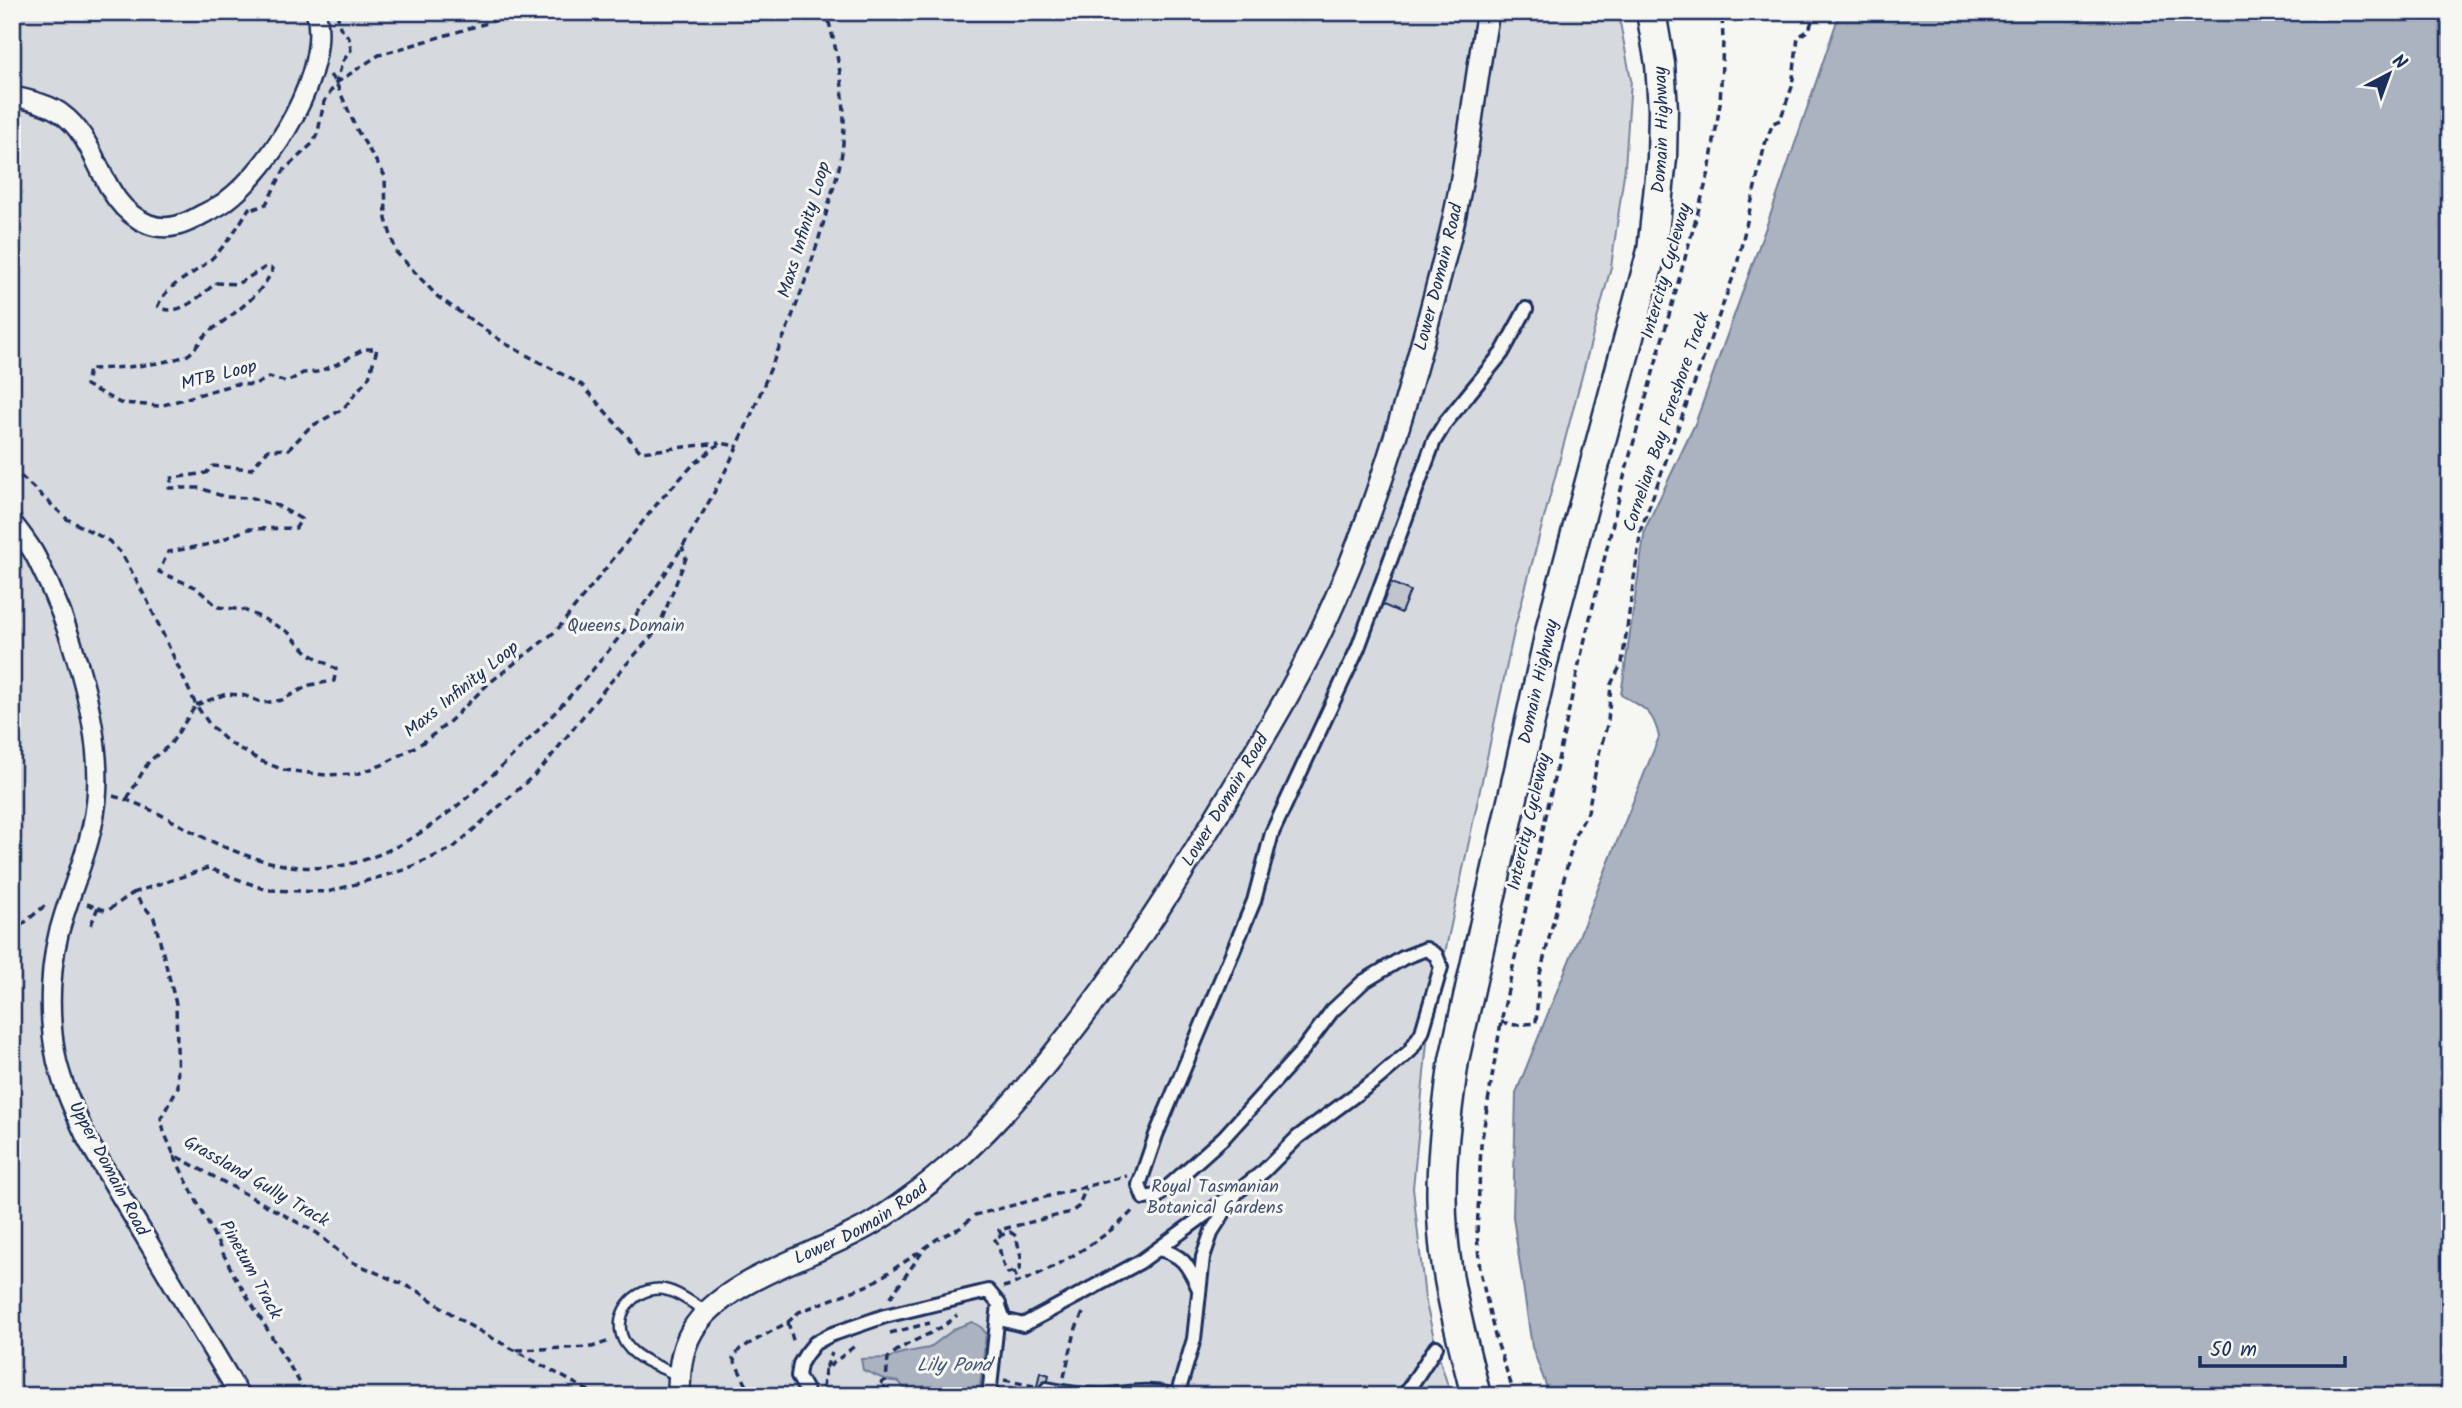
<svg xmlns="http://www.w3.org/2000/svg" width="2462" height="1408" font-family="Kalam,sans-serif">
<rect width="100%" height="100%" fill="#f6f6f2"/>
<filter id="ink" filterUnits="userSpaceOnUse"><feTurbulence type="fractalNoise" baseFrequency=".0143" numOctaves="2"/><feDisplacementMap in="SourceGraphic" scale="14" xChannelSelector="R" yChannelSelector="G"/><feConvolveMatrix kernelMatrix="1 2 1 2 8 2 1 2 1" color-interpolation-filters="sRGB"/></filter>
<g filter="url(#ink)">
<path fill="#d6d9dd" stroke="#78849e" stroke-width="2" d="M12 12H1618L1631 80 1625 167 1611 267 1515 627 1428 1032 1413 1188 1425 1299 1436 1347 1451 1396H12Z"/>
<path fill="#abb2c0" stroke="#717e99" stroke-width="2" d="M1840 12H2450V1396H1550L1532 1347 1513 1217 1516 1093 1659 737C1653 710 1644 708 1621 695L1645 529 1695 424 1776 199Z
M972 1322 980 1326 986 1333 979 1396H911L899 1382 886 1380 863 1370 861 1359 888 1358 902 1353 929 1348 956 1328Z"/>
<path fill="#c0c4cd" stroke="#1b2f5e" stroke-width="2" d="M1390 582 1410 591 1401 613 1381 604Z
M1040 1372 1049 1375 1044 1396H1035Z"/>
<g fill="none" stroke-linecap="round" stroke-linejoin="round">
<g stroke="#1b2f5e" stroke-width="14">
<path id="service" d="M677 1375C663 1368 641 1361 630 1349 607 1325 628 1289 659 1289 675 1289 693 1304 707 1312"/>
</g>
<g stroke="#1b2f5e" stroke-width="18">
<path id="pedestrian" d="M1158 1249C1184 1255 1188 1266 1199 1289
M999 1306 1004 1320 1023 1325 1140 1262 1228 1198
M1047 1389C1066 1393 1087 1396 1107 1395 1133 1393 1145 1389 1172 1395
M809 1396 798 1376 800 1364 806 1354 815 1343 830 1335 885 1316 988 1291 999 1304 989 1396
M1177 1396 1194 1339 1203 1257 1212 1231 1237 1192 1264 1171 1298 1137 1377 1079 1410 1051 1422 1032 1441 967 1436 955 1426 949 1403 958 1363 982 1332 1011 1302 1051 1224 1137 1158 1196 1144 1198 1139 1185 1156 1135 1254 901 1272 833 1358 648 1434 441 1445 423 1502 353 1526 309
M1404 1396 1436 1347"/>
</g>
<g stroke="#1b2f5e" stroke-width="23">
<path id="minor" d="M12 96C28 100 49 104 62 114 101 142 99 204 148 224 168 232 186 224 203 214 211 210 220 206 226 201 273 166 331 71 316 12
M12 522C20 533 30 545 36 557 69 621 101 720 97 792 95 834 77 874 64 915 49 959 47 1016 57 1062 64 1090 76 1115 88 1141L240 1396"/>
</g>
<g stroke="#1b2f5e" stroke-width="26">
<g id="tertiary">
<path id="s1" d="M679 1396C679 1373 680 1352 692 1331 721 1282 807 1258 856 1232 873 1224 890 1212 905 1201 948 1171 988 1131 1022 1092 1103 999 1170 894 1233 789 1264 736 1297 683 1323 627 1381 503 1417 368 1450 236 1468 162 1474 87 1488 12"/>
</g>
</g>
<g stroke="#1b2f5e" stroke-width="33">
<g id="primary">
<path id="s2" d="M1476 1396C1463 1342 1447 1288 1443 1232 1438 1174 1446 1117 1454 1060L1552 623 1652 251 1662 158 1663 109 1660 64 1651 12"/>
</g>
</g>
<path stroke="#1b2f5e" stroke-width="3.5" stroke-dasharray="7 5" stroke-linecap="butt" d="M330 75 336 83 357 130 385 176 386 219 396 252 438 297 506 344 582 385 641 452 719 443
M336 83 379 55 524 12
M12 468 67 519 109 541 122 554 148 602 196 705 210 725 228 742 261 761 284 770 326 775 357 774 382 765 422 743 447 724 488 684 556 631 660 500 693 465 720 443 737 446
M196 705 226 694 243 695 263 703 282 700 310 685 334 681 336 669 308 653 288 632 266 620 244 610 218 607 195 587 159 572 168 552 211 544 248 529 296 528 301 519 278 506 253 498 225 497 200 488H169L172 478 206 473 213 466 251 469 268 450 289 449 310 427 343 409 369 377 377 349H364L337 364 317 372 303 373 287 382 269 377 255 385 235 384 160 406 120 403 86 385 89 369C121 368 155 366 186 356 195 352 200 339 208 333 232 314 260 298 273 269L266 267 237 284 216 283C202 294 177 320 158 306 165 286 189 277 204 265 221 253 239 226 249 208V211L266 204 284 170 313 143 318 132 324 102 336 83 343 61 351 50 349 38 340 27 337 12
M113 796C145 804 172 821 201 836 242 857 291 873 338 866 400 857 458 808 502 766 587 685 663 590 718 485 740 444 758 399 776 355 798 305 815 255 829 203 833 188 838 174 841 159 849 109 840 60 826 12
M127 799 149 761 170 745 196 705
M133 893 208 868 267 890 328 892 404 870 453 848 542 768 607 686 658 629 686 558 682 547
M87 904 107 911 133 893 154 918 176 1004 178 1087 161 1118 164 1132 174 1155 317 1233 350 1261 418 1291 465 1323 598 1396
M91 925 98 907
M12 933 48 903
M1501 1022 1515 1025 1536 1023 1539 978 1575 835 1588 812 1598 757 1608 722 1611 684 1622 663 1641 529 1736 269 1765 144 1773 123 1780 120 1792 87 1798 37 1809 30 1815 12
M174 1156 234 1275 308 1396
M1010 1232 1016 1236 1021 1257 1020 1269 1008 1273C999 1262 1003 1250 994 1238Z
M1002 1236 999 1230 1071 1212 1078 1207 1086 1188
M1014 1271 1018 1283
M1003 1287C1040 1278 1109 1238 1134 1209
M890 1298 925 1248 937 1239 960 1228 975 1215 1127 1176
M788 1322 794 1344
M890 1333 930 1323
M517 1350 592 1347 610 1341
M826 1368 832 1353
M1064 1377 1076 1328 1084 1311
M1004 1380 1034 1386
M823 1388 825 1370 857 1344
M752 1396 733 1358 740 1349 788 1322 799 1312 871 1284 921 1251
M898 1396 893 1391 879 1384 886 1380 888 1358C908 1339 937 1335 957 1315
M1515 1396 1495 1336 1480 1271 1477 1235 1481 1145 1501 1022 1579 664 1625 473 1709 172 1720 104 1723 42 1722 12"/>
<use href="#service" stroke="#f6f6f2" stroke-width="9"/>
<use href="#pedestrian" stroke="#f6f6f2" stroke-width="12"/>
<use href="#minor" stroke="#f6f6f2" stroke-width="18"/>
<use href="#tertiary" stroke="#f6f6f2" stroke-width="21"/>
<use href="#primary" stroke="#f6f6f2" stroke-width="28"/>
</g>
</g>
<g text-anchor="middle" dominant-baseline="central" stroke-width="6" stroke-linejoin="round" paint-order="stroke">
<g font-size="18" fill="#1b2f5e" stroke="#f6f6f2">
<text stroke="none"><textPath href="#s2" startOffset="1295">Domain Highway</textPath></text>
<text transform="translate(805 230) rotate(-73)">Maxs Infinity Loop</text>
<text transform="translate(1667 271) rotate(-74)">Intercity Cycleway</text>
<text stroke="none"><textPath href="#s1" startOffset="1404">Lower Domain Road</textPath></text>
<text transform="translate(219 376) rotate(-14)">MTB Loop</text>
<text transform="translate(1667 422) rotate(-71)">Cornelian Bay Foreshore Track</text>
<text stroke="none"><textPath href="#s2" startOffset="728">Domain Highway</textPath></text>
<text transform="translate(462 690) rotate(-39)">Maxs Infinity Loop</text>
<text stroke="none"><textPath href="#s1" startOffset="836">Lower Domain Road</textPath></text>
<text transform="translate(1530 822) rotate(-77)">Intercity Cycleway</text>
<text transform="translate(108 1169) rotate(62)">Upper Domain Road</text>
<text transform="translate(256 1182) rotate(30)">Grassland Gully Track</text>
<text stroke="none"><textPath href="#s1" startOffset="270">Lower Domain Road</textPath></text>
<text transform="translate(250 1270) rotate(61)">Pinetum Track</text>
</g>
<g font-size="18" fill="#405177" stroke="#f6f6f2">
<text x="626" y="626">Queens Domain</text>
<text x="1215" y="1187">Royal Tasmanian<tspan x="1215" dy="21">Botanical Gardens</tspan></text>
</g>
<g font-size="19" font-style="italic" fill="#46567b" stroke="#f6f6f2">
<text x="954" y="1366">Lily Pond</text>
</g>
</g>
<rect width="2462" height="1408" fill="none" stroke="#f6f6f2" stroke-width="42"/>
<rect x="21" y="21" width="2420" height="1366" fill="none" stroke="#1b2f5e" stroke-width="2.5" filter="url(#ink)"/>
<g transform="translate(2389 74) rotate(41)" stroke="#f6f6f2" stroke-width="5" paint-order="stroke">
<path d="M0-5L12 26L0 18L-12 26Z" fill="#1b2f5e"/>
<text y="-10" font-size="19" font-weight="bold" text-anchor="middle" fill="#1b2f5e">N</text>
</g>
<path d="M2200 1356v10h145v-10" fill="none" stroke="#1b2f5e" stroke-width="3.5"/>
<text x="2210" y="1356" font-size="21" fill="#1b2f5e" stroke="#f6f6f2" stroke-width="5" paint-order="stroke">50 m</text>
</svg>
